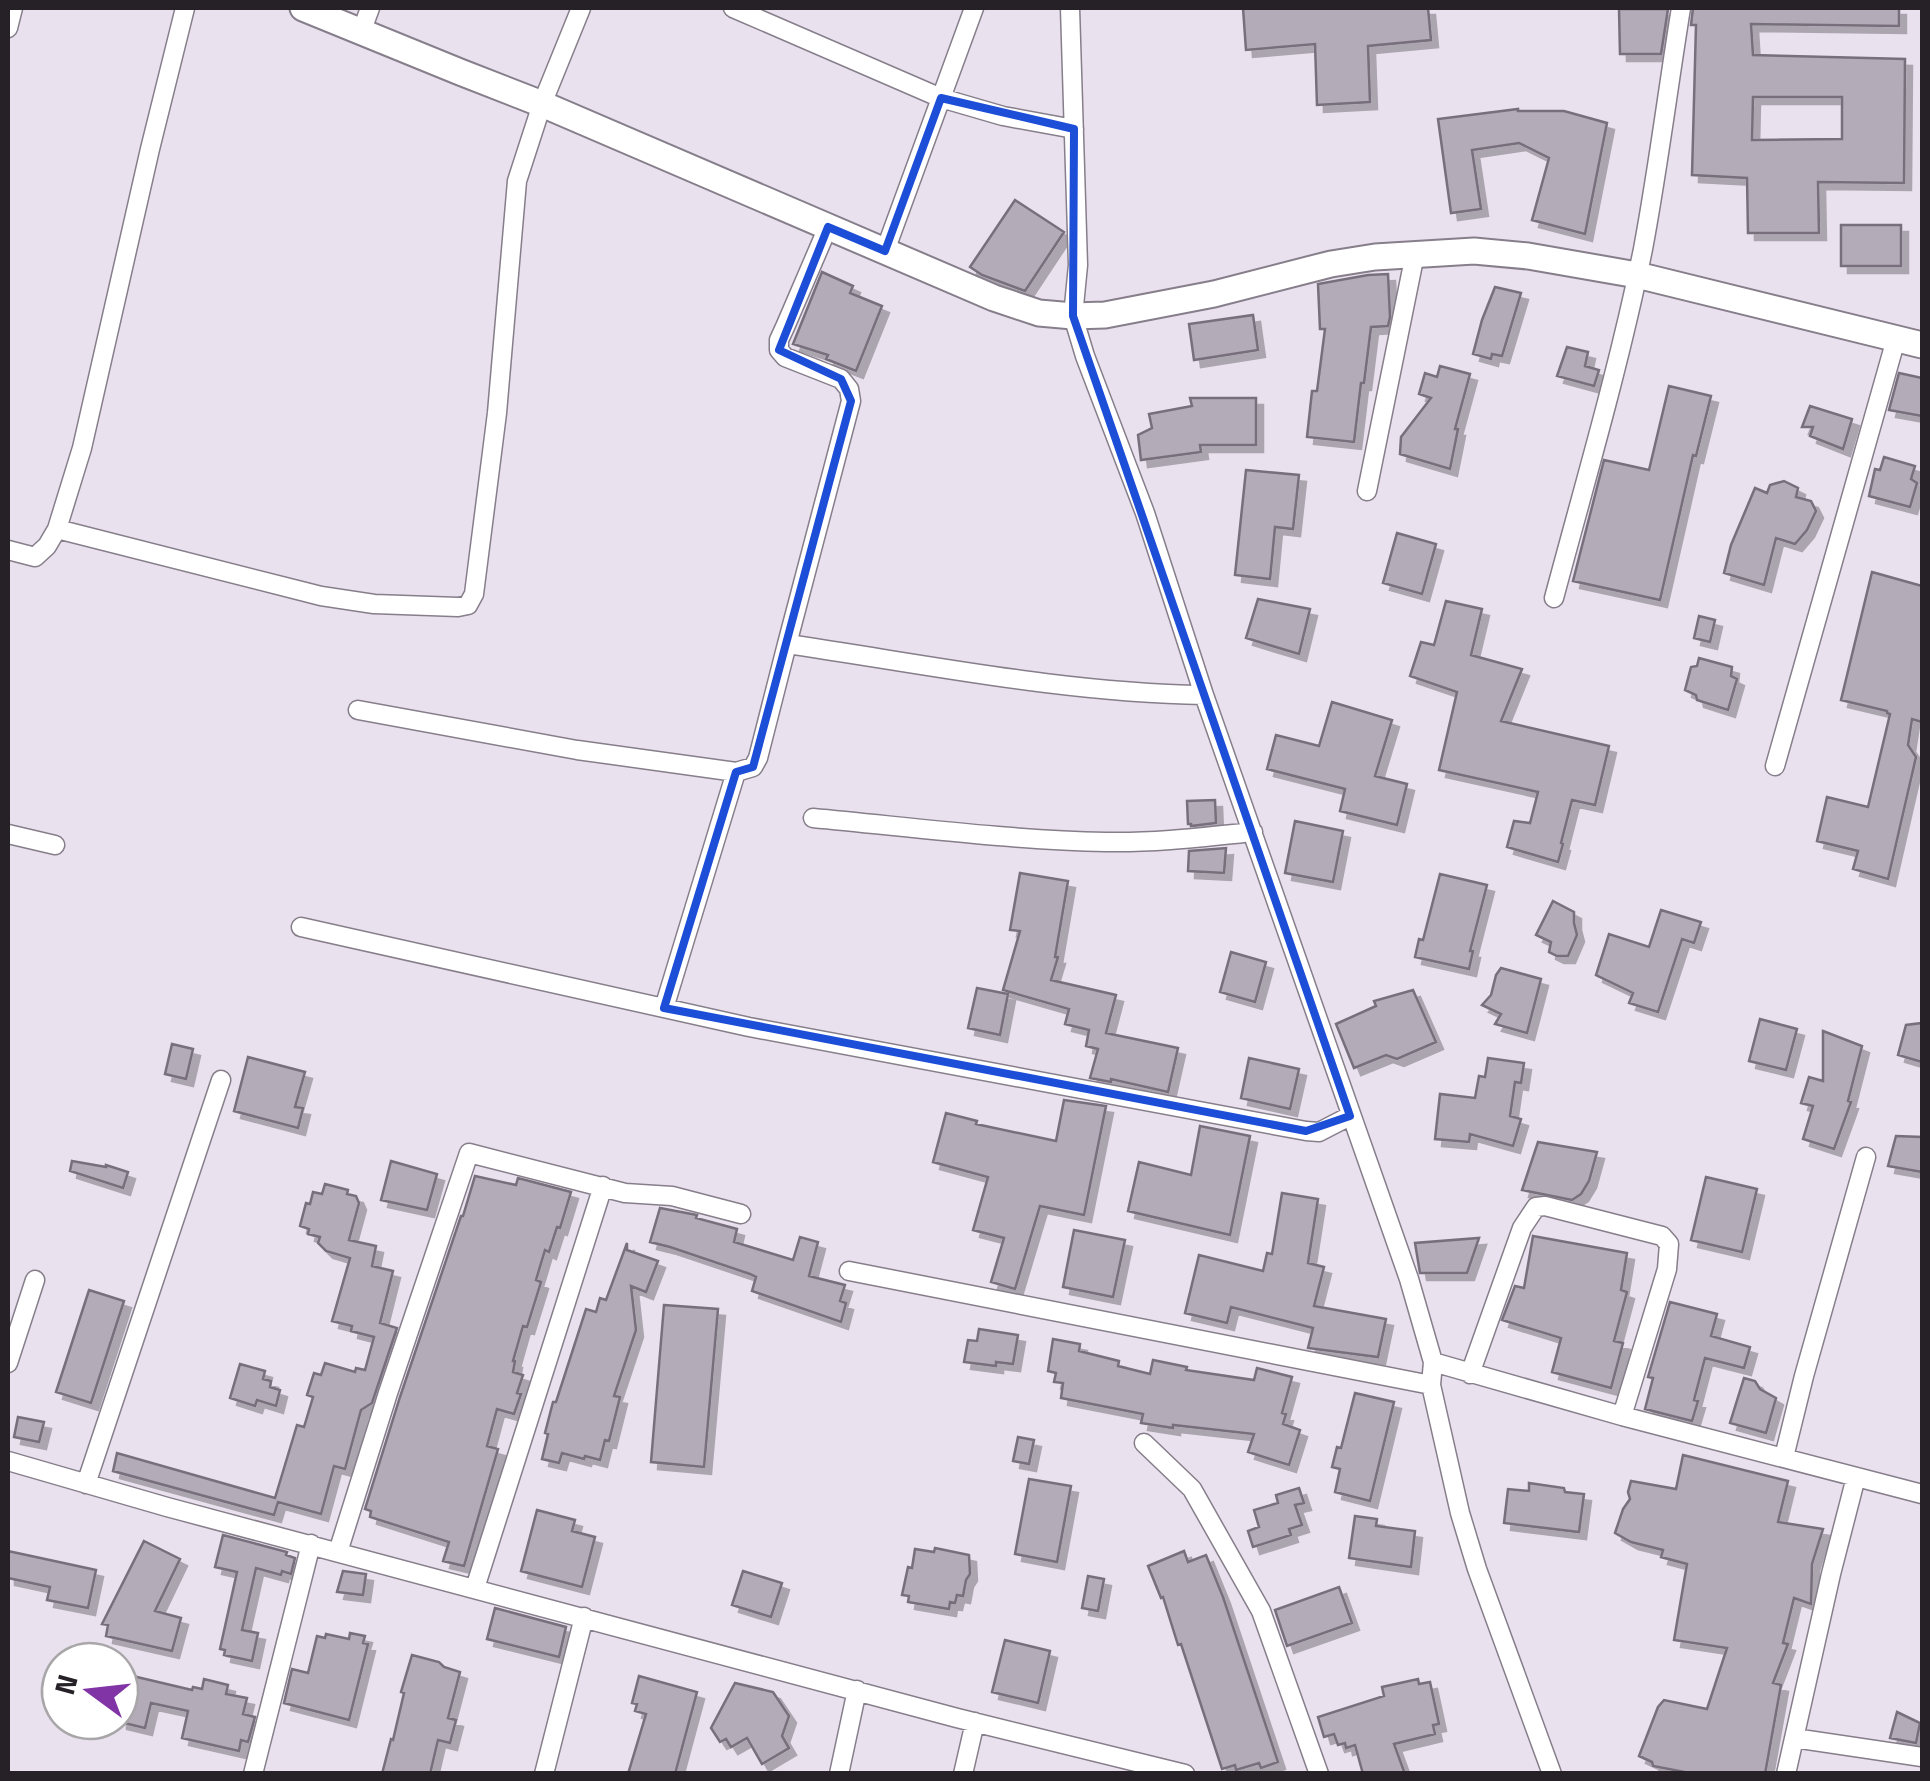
<svg xmlns="http://www.w3.org/2000/svg" width="1930" height="1781" font-family="'Titillium Web',sans-serif">
<defs>
<filter id="shadow"><feDropShadow dx="7" dy="7" stdDeviation="0" flood-color="#0004"/></filter>
</defs>
<rect width="100%" height="100%" fill="#e9e1ee"/>
<path fill="#b3abb8" stroke="#77707c" stroke-width="2.5" fill-rule="evenodd" filter="url(#shadow)" d="M1243 8H1428L1431 40 1368 46 1370 102 1317 105 1315 44 1246 50Z
M1693 8H1899V26L1751 24 1753 55 1905 59 1904 183 1818 182 1819 233H1748L1747 178 1692 175 1696 25H1691ZM1753 97H1842V139L1752 140Z
M1619 9H1668L1661 54H1620Z
M1518 109V111H1564L1607 123 1585 234 1532 220 1549 158 1519 143 1472 150 1481 209 1451 213 1438 119Z
M1015 200 1064 232 1025 291 982 275 970 267Z
M1841 225H1901V266H1841Z
M822 272 853 286 850 293 882 306 856 371 826 359 828 355 793 344Z
M1388 274 1390 317 1388 326 1371 327 1364 383H1361L1354 442 1307 437 1312 391H1317L1325 329H1320L1318 284 1368 275Z
M1495 287 1521 293 1502 356 1492 354 1491 359 1473 354 1482 320Z
M1253 315 1258 350 1194 360 1189 324Z
M1567 347 1588 352 1585 366 1599 370 1594 386 1557 376Z
M1440 366 1470 374 1455 429H1458L1450 469 1400 454 1401 437 1431 398 1419 394 1425 373 1437 377Z
M1899 373 1922 378V416L1889 410Z
M1669 386 1711 396 1696 456 1693 455 1660 600 1573 581 1604 460 1649 470Z
M1190 398H1256V445H1200L1201 452 1141 460 1138 435 1152 428 1149 414 1192 406Z
M1810 406 1852 419 1843 449 1810 436 1813 427H1802Z
M1884 457 1915 466 1911 479 1917 483 1910 507 1869 496 1875 469 1880 470Z
M1246 470 1299 475 1293 529 1275 527 1270 579 1235 575Z
M1784 481 1798 488 1796 497 1811 501 1816 511 1807 530 1795 544 1776 538 1764 585 1724 573 1731 545 1755 488 1767 493 1770 485Z
M1397 533 1436 544 1422 594 1383 583Z
M1872 572 1922 586V722L1912 719 1908 745 1916 757 1888 879 1853 869 1858 851 1817 841 1827 797 1868 807 1890 714 1887 713V711L1841 700Z
M1258 599 1310 609 1299 654 1246 638Z
M1446 601 1482 609 1471 655 1522 669 1501 721 1609 746 1595 805 1572 800 1561 843 1563 844 1558 862 1507 847 1514 821 1530 823 1538 792 1439 770 1457 692 1410 676 1421 642 1434 645Z
M1699 616 1715 620 1710 642 1694 638Z
M1699 658 1732 667 1731 676 1737 679 1728 710 1697 700 1696 695 1685 690 1691 667 1697 666Z
M1332 702 1392 720 1375 776 1407 784 1397 825 1340 811 1345 789 1267 769 1276 735 1319 746Z
M1215 800 1216 823 1191 826V824H1188L1187 801Z
M1295 821 1343 831 1333 882 1285 873Z
M1226 848 1224 873 1188 871 1189 851Z
M1020 873 1068 881 1055 957H1058L1051 980 1116 995 1106 1033 1178 1048 1168 1092 1111 1079V1082L1090 1078 1098 1049 1086 1046 1089 1030 1065 1024 1069 1009 1003 990 1020 931 1010 930Z
M1440 874 1487 885 1470 951H1473L1469 969 1415 957 1419 939 1423 940Z
M1553 901 1574 912V923L1577 935 1568 956H1557L1549 952 1551 942 1536 935Z
M1661 910 1701 922 1694 943 1682 939 1658 1012 1629 1003 1633 993 1596 975 1609 934 1649 947Z
M1231 952 1266 962 1255 1002 1220 992Z
M1501 968 1541 979 1527 1033 1495 1024 1501 1014 1482 1005 1491 995 1496 975Z
M977 988 1008 994 1000 1035 968 1028Z
M1413 990 1436 1042 1397 1059 1386 1055 1354 1068 1336 1024 1376 1006 1374 1001Z
M1760 1019 1797 1029 1786 1070 1749 1061Z
M1922 1023V1062L1898 1055 1906 1025Z
M1823 1031 1862 1046 1848 1101 1851 1102 1834 1149 1803 1139 1813 1106 1801 1103 1809 1077 1823 1081Z
M172 1044 193 1049 186 1079 165 1074Z
M248 1057 305 1072 295 1107 303 1108 298 1128 234 1111Z
M1249 1058 1299 1069 1290 1109 1241 1098Z
M1488 1058 1524 1063 1521 1083 1515 1082 1510 1116 1521 1119 1513 1146 1470 1134 1469 1142 1435 1139 1440 1094 1475 1098 1479 1076 1485 1077Z
M1064 1100 1106 1106 1084 1215 1040 1206 1015 1289 991 1282 1004 1238 973 1230 988 1177 933 1162 946 1113 977 1121 976 1124 1056 1141Z
M1200 1126 1250 1136 1230 1235 1128 1211 1139 1162 1191 1175Z
M1896 1136 1922 1137V1172L1888 1166Z
M1538 1142 1597 1152 1589 1181 1581 1194 1572 1200 1522 1190Z
M72 1161 106 1167V1165L128 1172 123 1188 70 1171Z
M391 1161 437 1174 427 1210 381 1200Z
M475 1176 516 1185 518 1178 571 1192 560 1228 557 1227 549 1252 545 1250 536 1280 541 1282 527 1327 523 1326 513 1361H515L513 1372 523 1375 517 1393 521 1394 514 1414 497 1409 487 1446 498 1449 464 1566 443 1561 449 1542 370 1517 371 1511 365 1509 400 1397 461 1216H463Z
M1706 1177 1757 1189 1742 1252 1691 1240Z
M325 1184 348 1190 347 1194 356 1196 359 1203 349 1240 376 1246 372 1266 393 1271 380 1323 397 1328 372 1403 361 1410 345 1469 334 1466 321 1514 278 1502 274 1515 113 1471 117 1453 275 1498 297 1425 304 1427 313 1397 307 1395 314 1373 321 1375 325 1363 355 1372 356 1368 365 1370 374 1337 351 1331 352 1326 332 1321 350 1258 326 1251 318 1243 320 1237 308 1234 309 1229 300 1226 306 1203 310 1204 313 1192 322 1194Z
M1282 1193 1318 1199 1308 1263 1324 1267 1314 1306 1386 1319 1378 1357 1308 1348 1313 1328 1231 1307 1227 1323 1185 1313 1199 1255 1263 1271 1267 1253 1272 1254Z
M660 1208 697 1215 696 1218 737 1229 734 1242 793 1260 800 1237 818 1242 809 1276 845 1285 840 1301 846 1303 841 1322 752 1291 756 1277 750 1274 670 1247 650 1242Z
M1074 1230 1125 1240 1113 1297 1063 1287Z
M1533 1236 1627 1253 1621 1290 1627 1292 1614 1341 1623 1343 1611 1388 1552 1372 1561 1338 1502 1320 1515 1286 1524 1288Z
M1479 1238 1467 1273H1420L1415 1243Z
M627 1243V1250L658 1261 646 1292 631 1286 636 1330 614 1396 620 1397 609 1441 605 1440 600 1460 585 1456 584 1459 562 1453 559 1463 542 1459 548 1434 545 1433 553 1402H556L586 1309 596 1312 600 1298 606 1300Z
M89 1290 124 1301 91 1403 56 1392Z
M1670 1302 1717 1314 1711 1336 1750 1347 1744 1368 1705 1358 1694 1400 1698 1401 1692 1421 1645 1409 1653 1378 1648 1377Z
M664 1305 718 1309 704 1467 651 1462Z
M979 1329 1018 1335 1013 1364 996 1362V1366L964 1362 968 1340 977 1341Z
M1053 1339 1080 1344 1079 1351 1119 1361 1118 1366 1150 1374 1153 1360 1187 1367 1186 1370 1254 1380 1257 1368 1292 1377 1282 1413 1286 1414 1283 1424 1300 1430 1289 1465 1248 1452 1254 1434 1173 1425V1428L1141 1423 1143 1414 1061 1398 1063 1383 1054 1382 1056 1373 1048 1371Z
M240 1364 265 1371 263 1379 271 1381 270 1387 280 1390 276 1406 257 1400 255 1406 230 1398Z
M1744 1378 1755 1381 1760 1389 1776 1398 1766 1433 1730 1423Z
M1355 1393 1394 1402 1370 1501 1335 1492 1340 1469 1332 1467 1337 1447 1341 1448Z
M18 1417 44 1422 39 1442 14 1437Z
M1018 1437 1034 1440 1029 1464 1013 1461Z
M1683 1455 1788 1481 1778 1522 1823 1529 1812 1564 1811 1604 1794 1598 1783 1643 1788 1644 1773 1683 1781 1685 1765 1774H1695L1653 1766 1652 1762 1639 1756 1658 1707 1664 1700 1707 1709 1727 1648 1674 1640 1687 1564 1661 1557 1663 1550 1631 1542 1615 1533 1623 1509 1630 1499 1628 1492 1631 1481 1676 1489Z
M1029 1479 1071 1486 1057 1562 1015 1554Z
M1529 1483 1564 1488 1565 1492 1584 1494 1579 1532 1504 1523 1508 1489 1529 1491Z
M1299 1488 1304 1503 1295 1505 1302 1525 1289 1529 1291 1535 1253 1547 1248 1531 1259 1527 1254 1510 1278 1503 1276 1495Z
M537 1510 575 1520 572 1531 595 1537 582 1587 521 1571Z
M1355 1516 1377 1519 1376 1526 1415 1531 1411 1567 1349 1558Z
M223 1535 287 1552 286 1555 295 1558 291 1574 282 1571 281 1575 256 1568 242 1630 258 1633 252 1661 224 1655 225 1650 220 1649 237 1572 215 1567Z
M144 1541 180 1559 155 1611 181 1618 172 1651 106 1636 108 1625 102 1624Z
M935 1548 969 1555 970 1574 966 1580 963 1596 957 1595 955 1603 950 1602 949 1609 908 1602 909 1596 902 1595 908 1567 912 1568 915 1549 934 1552Z
M8 1551 96 1570 88 1608 47 1600 50 1587 8 1578Z
M1184 1551 1188 1562 1206 1555 1223 1597 1278 1762 1261 1768 1259 1763 1236 1770 1235 1765 1222 1769 1181 1644 1178 1645 1163 1597 1161 1598 1148 1566Z
M343 1571 366 1574 363 1595 337 1592Z
M743 1571 782 1583 771 1617 732 1605Z
M1088 1576 1104 1579 1098 1611 1082 1608Z
M1339 1587 1352 1623 1287 1646 1275 1610Z
M495 1608 566 1627 559 1657 487 1639Z
M350 1633 365 1636 363 1643 368 1644 349 1720 284 1703 292 1669 308 1673 317 1636 325 1638 326 1634 349 1639Z
M1005 1640 1050 1651 1038 1703 992 1692Z
M412 1655 439 1662 444 1667 460 1672 448 1718 456 1720 450 1743 438 1740 430 1774H382L391 1739 393 1740 404 1693 401 1692Z
M120 1673 192 1690 193 1687 202 1689 204 1679 228 1685 226 1694 247 1698 243 1714 255 1717 248 1742 241 1740 239 1751 182 1738 188 1711 151 1703 145 1728 120 1722Z
M639 1676 697 1692 675 1774H628L646 1714 635 1711 637 1704 632 1703Z
M1418 1679 1419 1684 1430 1682 1439 1724 1433 1725 1435 1734 1394 1744 1405 1774H1363L1355 1745 1346 1748 1345 1743 1338 1745 1334 1734 1324 1737 1318 1717 1384 1696 1382 1687Z
M735 1683 773 1692 789 1716 782 1736 789 1748 762 1764 747 1738 731 1747 726 1739 720 1742 711 1728Z
M1897 1712 1920 1723 1916 1743 1890 1738Z"/>
<g fill="none" stroke-linecap="round" stroke-linejoin="round">
<g stroke="#867e8a" stroke-width="21">
<path id="street" d="M733 8 941 98 1003 116 1074 129
M1070 8 1078 265 1073 316 1085 356 1145 513 1204 695 1409 1279 1433 1362 1431 1385 1460 1513 1477 1569 1552 1774
M8 28 13 8
M362 30 370 8
M885 251 974 8
M1367 491 1415 254
M57 529 321 596 374 604 458 607 468 605 474 594 497 413 517 181 542 104 581 8
M8 550 35 557 47 546 57 529 82 448 150 149 185 8
M1554 598C1585 482 1619 367 1643 249 1658 169 1668 88 1681 8
M787 644 851 401 849 389 841 379 785 357 779 350V340L785 327 828 227
M358 710 577 750 736 772
M1775 766 1896 339
M813 818C910 827 1009 840 1106 842 1156 843 1204 837 1253 832
M8 834 55 845
M301 927 749 1027 1306 1131 1319 1132 1350 1116
M664 1008 736 772 753 767 758 758 787 644C925 664 1064 693 1204 695
M849 1271 1431 1385
M1433 1362 1622 1416 1922 1494
M8 1363 35 1280
M1470 1374 1522 1228 1536 1207 1545 1206 1662 1236 1669 1244 1667 1269 1622 1416
M1144 1443 1192 1489 1261 1611 1319 1774
M1784 1457 1804 1376 1866 1157
M8 1461 167 1507 957 1718 1185 1774
M86 1484 221 1080
M338 1552 388 1393 469 1153 625 1193 672 1196 741 1214
M475 1588 603 1186
M1794 1738 1922 1757
M253 1774 311 1544
M544 1774 584 1617
M839 1774 857 1690
M963 1774 975 1722
M1786 1774 1831 1574 1856 1477"/>
</g>
<g stroke="#867e8a" stroke-width="29">
<path id="secondary" d="M303 8 460 72 542 104 994 298 1039 313 1073 316 1105 315 1214 294 1331 264 1375 257 1474 251 1528 256 1637 275 1922 345"/>
</g>
<use href="#street" stroke="#fff" stroke-width="18"/>
<use href="#secondary" stroke="#fff" stroke-width="25"/>
</g>
<path fill="none" stroke="#1d4ed8" stroke-width="8" stroke-linejoin="round" d="M941 98 1074 129 1073 316 1350 1116 1306 1131 664 1008 736 772 753 767 851 401 841 379 779 350 828 227 885 251Z"/>
<rect width="1930" height="1781" fill="none" stroke="#252126" stroke-width="20"/>
<g transform="translate(90 1691) rotate(285)"><circle r="48" fill="#ffffff" stroke="#a8a6a8" stroke-width="2.5"/>
<path d="M0-8L18 38L0 25L-18 38Z" fill="#8134a5"/>
<text y="-15" font-size="28" font-weight="bold" text-anchor="middle" fill="#252126">N</text>
</g>
</svg>
